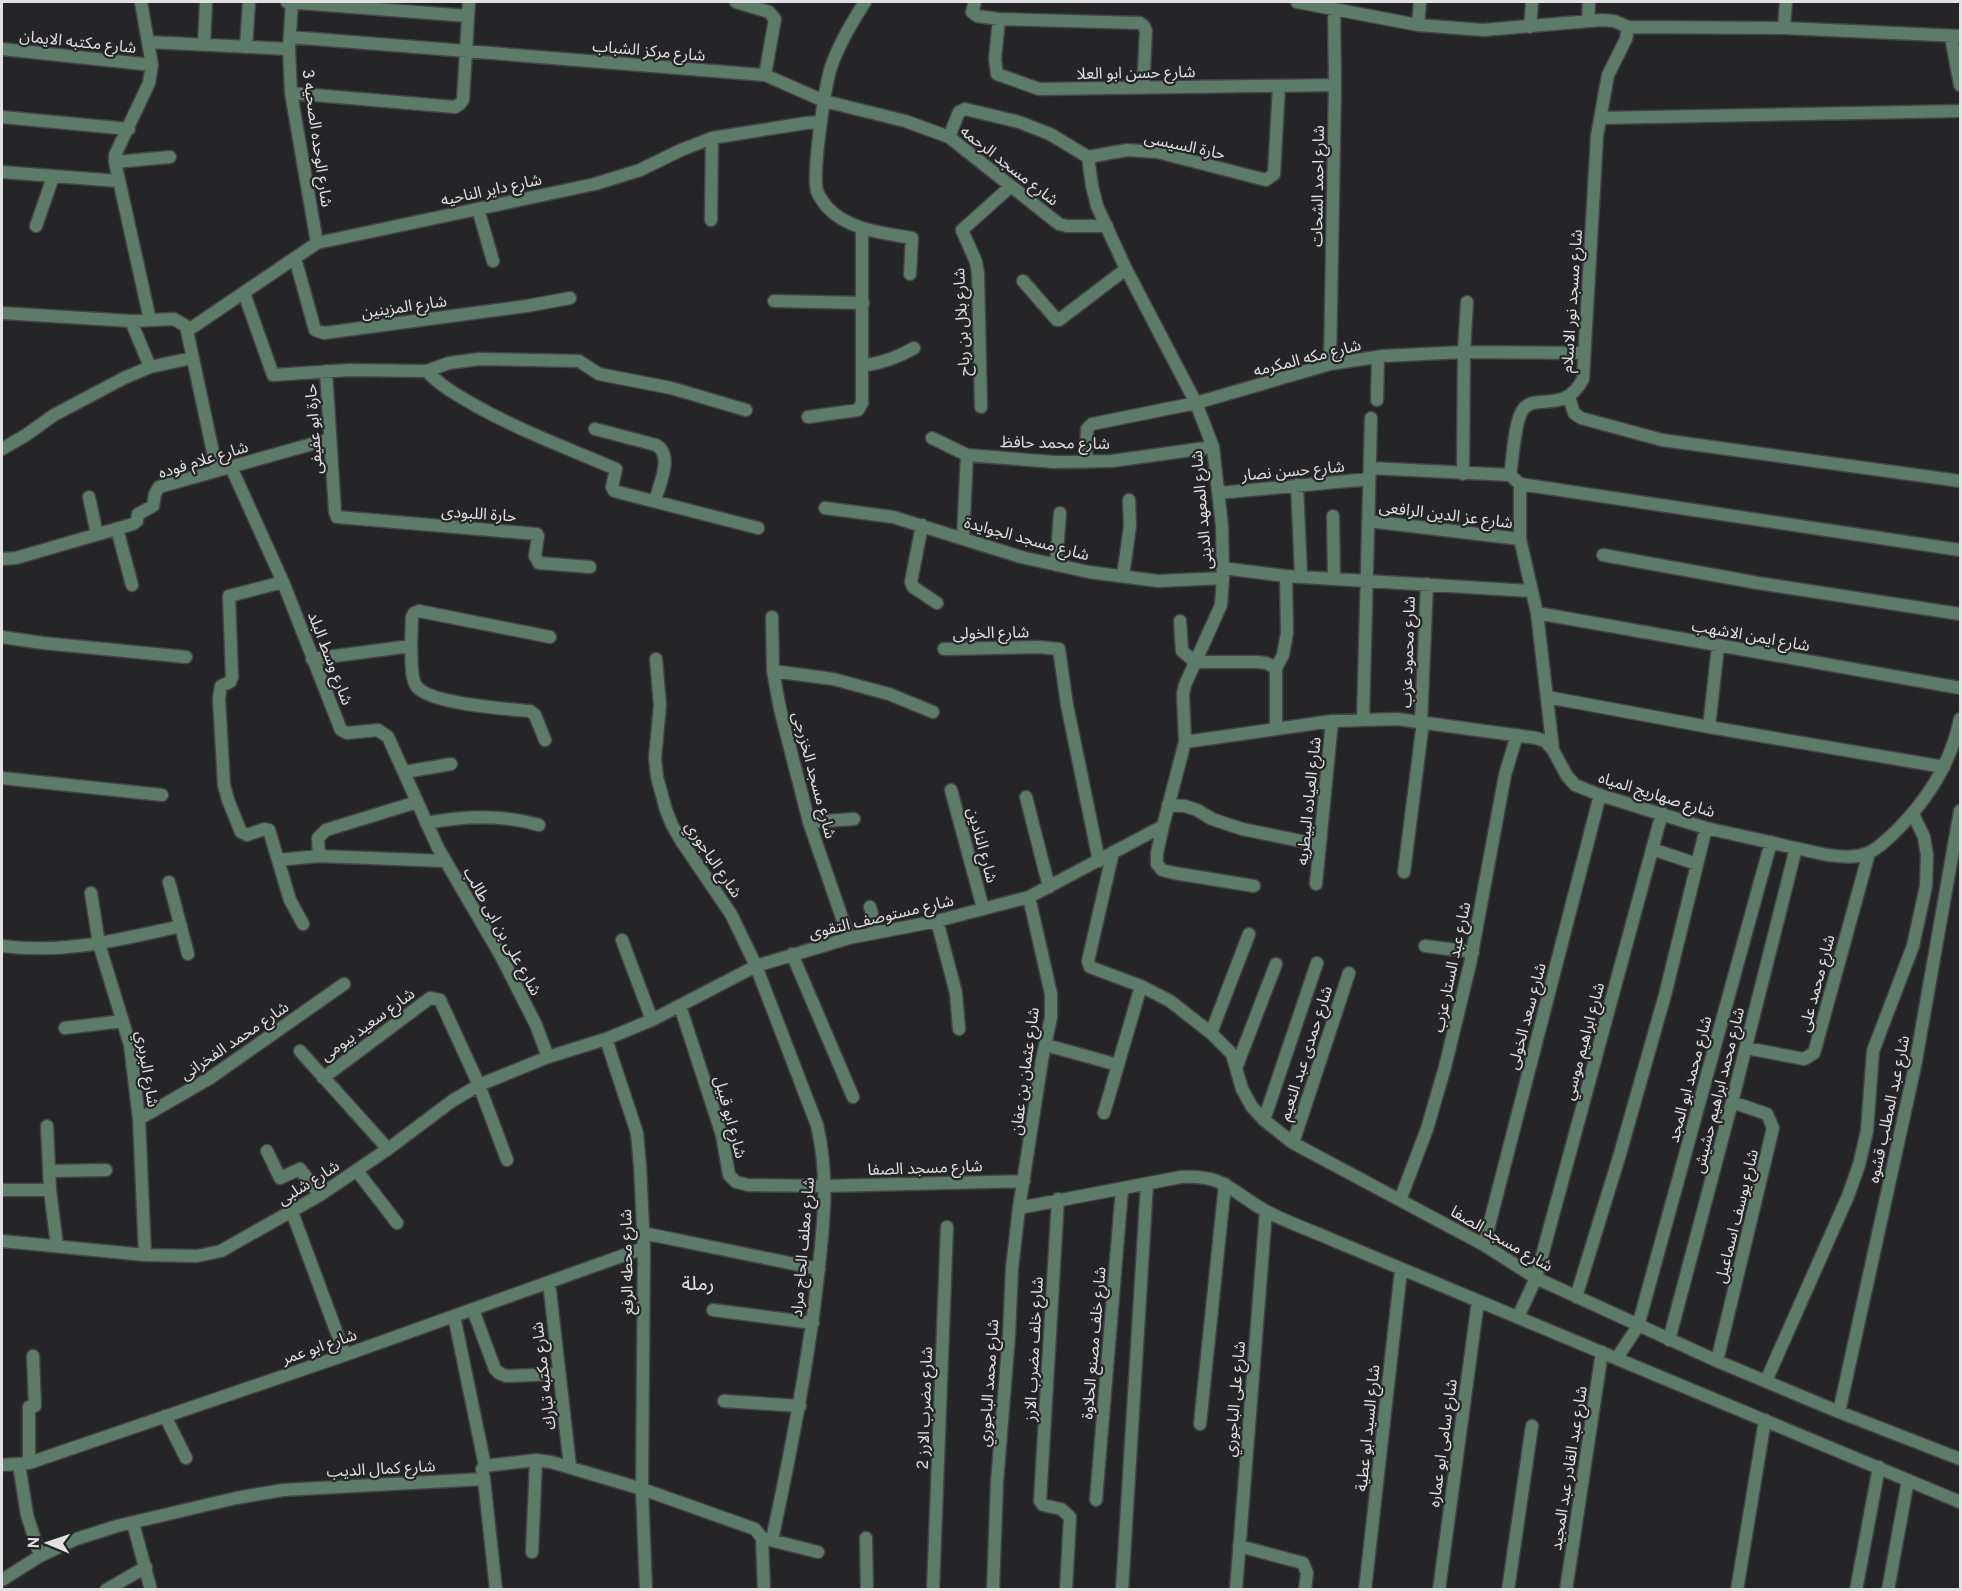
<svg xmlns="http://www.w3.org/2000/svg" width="1962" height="1591" viewBox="0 0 1962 1591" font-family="Overpass,'Noto Sans Arabic',sans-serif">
<rect width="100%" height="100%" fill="#252427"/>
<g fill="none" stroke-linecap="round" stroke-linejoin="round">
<g stroke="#434245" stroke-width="15">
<path id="street" d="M141,2L152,65L149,83L115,155V162L150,320
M287,2L468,16
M292,2L289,49L291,93L317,243
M736,2L769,12L775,19L765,75
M865,2C852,22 839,44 831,67C825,86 812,173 817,191C819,197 823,202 827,207C848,230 883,233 912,238L910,274
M975,2L972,12L977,16L999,19L1140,23L1144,26L1146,31L1143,88
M1297,2L1418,25L1483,30L1602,20L1614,21L1628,27L1784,28L1960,36
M999,19L995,59L997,74L1039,89L1335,85
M1588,21L1589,2
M1418,25L1420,2
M1530,27L1532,2
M1784,28L1786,2
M290,37L765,75L824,101L905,121L949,137L1059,224L1067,226H1107
M1951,37L1960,85
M148,42L289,49
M204,45L206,2
M246,47L249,2
M2,49L152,65
M291,93L455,107L460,104L463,100L469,2
M2,117L129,129
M1600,118L1960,111
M949,137L959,112L965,109L1019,122L1050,134L1088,157
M1088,157L1092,186L1097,206L1126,269L1196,403L1213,447L1222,526L1223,578L1221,605L1185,685L1183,694L1185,742L1163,826L1157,853V864L1162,870L1174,873L1254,886
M1088,157L1127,150L1157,152L1266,180L1274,174L1279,86
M115,162L170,157
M2,172L118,181
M478,209L493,261
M711,220L712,138
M36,226L53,177
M295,258L315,330L324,333L527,306L570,298
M1023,281L1057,320H1059L1126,269
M244,293L273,375L349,370L427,371L449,363L479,359L579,361L599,374L671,388L746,410
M774,301L863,303
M2,313L131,321L174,319L186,326L217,471
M131,321L150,367
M187,331L317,243L595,184L640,170L681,150L712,138L806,123L821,122
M1330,364L1335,85L1334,9
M862,366C882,363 897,358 914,348
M326,371L335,512L337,517L537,534L538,536L535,556L539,563L590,567
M427,371C440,386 459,396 476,406C521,431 569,449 616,469L612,487L614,491L758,528
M1569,397L1574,413L1581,418L1662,440L1960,481
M1377,400L1378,357
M981,407L978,274L976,262L962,230L1010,187
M808,417L858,410L862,403V230
M595,429L656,445C674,455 659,485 655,501
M932,438L967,455L1054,462L1112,461L1213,447
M2,449L26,435L54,415L124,378L150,367L192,358
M1086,462L1087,429L1092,424L1196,403L1330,364L1350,361L1383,356L1464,352L1584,353
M231,467L283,582L341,730L347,733L378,730L388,737L438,848L501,956L536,1025L548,1057
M1370,468L1510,475
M1463,474L1464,352L1467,302
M1520,484L1960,550
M1297,485L1301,575
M1219,493L1369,479
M89,497L97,534
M825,508L893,517L1021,557L1089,572L1158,581L1223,578
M1333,516L1334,578
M1368,521L1520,539
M922,525L911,582L913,587L937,603
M117,529L132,585
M963,538L967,455
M1603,555L1758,583L1960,614
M2,559L16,558L133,524L137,521L138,514L153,506L155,494L159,487L330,439
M1056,565L1060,513
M1222,568L1286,576L1531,591
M1123,576L1130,526L1129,500
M283,582L229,596L232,677L230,682L221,686L219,699L224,785L228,800L241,832L247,835L264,829L269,830L290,900L303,924
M1537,613L1960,688
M772,617L773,671L780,709L809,822L849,938
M1180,621L1182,651L1195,662H1257L1266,663L1276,668V728
M2,637L43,643L186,657
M411,646L412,617L414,613L419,611L550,637
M944,649L1039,647L1059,649L1067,705L1099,861
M312,659L411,646C412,657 410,679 417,687C432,704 506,709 530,711L535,715L545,740
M656,659L660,705L655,758L657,777L666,810L672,825L682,842L731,914L756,966L817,1125C830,1180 823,1229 817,1284C807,1370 790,1455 772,1540
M1276,668L1283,655L1287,633L1286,576
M773,671L833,679L889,694L933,712
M1547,697L1709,727L1718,646
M1363,720L1371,418
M1421,722L1427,584
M1709,727L1944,767
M1185,742L1332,721L1397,719L1536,738L1545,741L1553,750L1567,776L1575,785L1600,795L1706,828L1827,855C1840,856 1854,859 1868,853C1878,849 1885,841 1893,834C1926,802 1951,764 1960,719
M1553,750L1537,613L1520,539V484L1510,475C1513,458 1514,425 1522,411C1534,391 1564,416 1583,379L1597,136L1608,75L1626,39L1628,27
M405,772L451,764
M2,778L162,795
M951,790L983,908
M1026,797L1049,887
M1168,805L1185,806L1197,810L1212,819L1242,829L1320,845
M809,822L854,819
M426,823C464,816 501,814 539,825
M1652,849L1697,864
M1113,852L1088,961L1090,967L1141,986L1170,1001L1211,1033L1232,1054L1242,1089L1252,1107L1264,1120L1293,1143L1484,1245L1536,1278L1717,1361L1839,1412L1960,1459
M319,856L318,838L326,830L417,802
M278,860L319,856L445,861
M1404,872L1423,722
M169,882L188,954
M1316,884L1332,721
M91,893L99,944L130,1045L139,1119L145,1255
M870,907L877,932
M937,921L956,993L959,1029
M622,940L652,1020
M2,946C67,954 117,940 181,926
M1425,946L1473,952
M792,954L853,1097
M680,1006L722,1135L729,1175L736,1182L748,1185L826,1186L1024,1181
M65,1028L123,1021
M1211,1033L1249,934
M606,1039L637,1133L640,1166L644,1248L642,1489L646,1590
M1046,1045L1118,1065
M1746,1048L1804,1059L1814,1053L1869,853
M300,1051L388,1149
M1236,1068L1276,964
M323,1078L430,998L440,1000L479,1085L507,1160
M1104,1113L1141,986
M139,1119L210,1078L344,984
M1264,1120L1317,963
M47,1126L50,1190L57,1246
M1293,1143L1349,973
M267,1151L280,1178L300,1169L320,1195
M49,1171L106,1170
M357,1171L397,1223
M2,1190H50
M1058,1199L1040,1501L1043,1505L1061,1509L1070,1517L1066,1590
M1400,1200L1427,1129L1445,1067L1470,964L1505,775L1517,735
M1019,1208L1181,1177C1225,1174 1231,1192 1266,1211C1288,1223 1313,1231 1335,1241L1960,1502
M292,1212L345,1355
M643,1233L819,1269
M2,1241L145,1255L197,1256L221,1251L320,1195L388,1149L452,1101L479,1085L548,1057L606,1039L652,1020L756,966L849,938L937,921L1029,897L1163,826
M1484,1245L1600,795
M549,1282L570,1466
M1576,1297L1620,1154L1665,995L1706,828
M473,1310L495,1369L499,1373L506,1376L559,1374
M713,1310L813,1323
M454,1316L485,1466
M1518,1317L1536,1278L1662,813
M1669,1340L1732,1102L1796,848
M1617,1358L1638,1326L1771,842
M1717,1361L1773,1128L1767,1114L1732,1102
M1766,1381L1848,1196L1859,1165L1867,1131L1873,1051L1913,946L1926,886L1927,855L1924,837L1913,814
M724,1401L800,1406
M1839,1412L1915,1066L1960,811
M165,1416L186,1458
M1200,1424L1225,1184
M29,1463V1407L35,1406L33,1356
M19,1464L27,1515L40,1556
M2,1465L29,1463L345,1355L644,1248
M484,1479L496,1590
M1096,1500L1122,1189
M133,1523L151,1590
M866,1538L867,1590
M766,1539L818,1552
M1239,1546L1303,1563L1307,1573L1305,1590
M532,1552L536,1460
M2,1580L40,1556L76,1539L117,1526L236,1498L283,1490L484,1479L482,1469L485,1466L536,1460L551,1462L642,1489L755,1529L762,1538L764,1590
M106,1590L146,1567
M933,1590L947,1227
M993,1590L997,1482L1009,1335L1012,1268L1019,1208L1042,1060L1051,1017V994L1029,897
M1122,1590L1147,1184
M1236,1590L1266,1211
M1365,1590L1401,1270
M1439,1590L1478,1301
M1508,1590L1532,1426
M1566,1590L1602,1352
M1737,1590L1765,1420
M1856,1590L1879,1467
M1888,1590L1908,1480"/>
</g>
<use href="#street" stroke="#5c7b69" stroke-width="12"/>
</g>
<g text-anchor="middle" stroke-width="4.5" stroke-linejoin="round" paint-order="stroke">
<g font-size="16" fill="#e1e1e3" stroke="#252427">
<text transform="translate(78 41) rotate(6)" y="6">شارع مكتبه الايمان</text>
<text transform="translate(649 50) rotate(5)" y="6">شارع مركز الشباب</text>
<text transform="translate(1136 72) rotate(-1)" y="6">شارع حسن ابو العلا</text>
<text transform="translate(318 138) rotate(82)" y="6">شارع الوحده الصحيه 3</text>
<text transform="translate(1185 145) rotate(12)" y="6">حارة السيسى</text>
<text transform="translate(1010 165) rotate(38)" y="6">شارع مسجد الرحمه</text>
<text transform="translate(1317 186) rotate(-89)" y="6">شارع احمد الشحات</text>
<text transform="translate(491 189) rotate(-12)" y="6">شارع داير الناحيه</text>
<text transform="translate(1571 301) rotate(-86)" y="6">شارع مسجد نور الاسلام</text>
<text transform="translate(404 306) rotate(-8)" y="6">شارع المزينين</text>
<text transform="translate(961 322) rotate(-93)" y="6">شارع بلال بن رباح</text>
<text transform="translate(1307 357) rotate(-14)" y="6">شارع مكه المكرمه</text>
<text transform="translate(313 429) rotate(-94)" y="6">حارة ابو عفيفى</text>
<text transform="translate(1055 442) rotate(1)" y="6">شارع محمد حافظ</text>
<text transform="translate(203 459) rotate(-17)" y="6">شارع علام فوده</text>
<text transform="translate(1293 470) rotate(-5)" y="6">شارع حسن نصار</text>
<text transform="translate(1201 510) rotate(-95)" y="6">شارع المعهد الدينى</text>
<text transform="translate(479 513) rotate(4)" y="6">حارة اللبودى</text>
<text transform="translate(1446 514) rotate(7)" y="6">شارع عز الدين الرافعى</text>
<text transform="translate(1027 538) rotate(15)" y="6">شارع مسجد الجوايدة</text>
<text transform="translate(991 632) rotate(-1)" y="6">شارع الخولى</text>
<text transform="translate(1751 635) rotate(10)" y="6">شارع ايمن الاشهب</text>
<text transform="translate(1407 652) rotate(-88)" y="6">شارع محمود عزب</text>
<text transform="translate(331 658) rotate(69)" y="6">شارع وسط البلد</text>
<text transform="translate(815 775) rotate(75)" y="6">شارع مسجد الخزرجى</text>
<text transform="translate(1657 794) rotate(17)" y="6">شارع صهاريج المياه</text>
<text transform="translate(1308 801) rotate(-84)" y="6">شارع العياده البيطريه</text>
<text transform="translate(983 845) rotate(75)" y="6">شارع النادين</text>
<text transform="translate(714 859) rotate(56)" y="6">شارع الباجوري</text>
<text transform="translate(881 916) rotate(-13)" y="6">شارع مستوصف التقوى</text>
<text transform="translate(503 931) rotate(61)" y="6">شارع على بن ابى طالب</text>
<text transform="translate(1451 967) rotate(-78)" y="6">شارع عبد الستار عزب</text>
<text transform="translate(1816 983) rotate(-75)" y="6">شارع محمد على</text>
<text transform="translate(1526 1016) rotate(-75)" y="6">شارع سعد الخولى</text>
<text transform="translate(367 1024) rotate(-36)" y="6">شارع سعيد بيومى</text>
<text transform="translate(234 1040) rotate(-34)" y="6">شارع محمد الفخرانى</text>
<text transform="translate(1583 1041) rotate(-75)" y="6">شارع ابراهيم موسي</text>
<text transform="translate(1305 1053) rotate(-72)" y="6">شارع حمدى عبد النعيم</text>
<text transform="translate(148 1069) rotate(81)" y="6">شارع البربري</text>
<text transform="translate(1024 1071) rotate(-82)" y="6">شارع عثمان بن عفان</text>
<text transform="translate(1689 1079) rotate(-75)" y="6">شارع محمد ابو المجد</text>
<text transform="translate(1718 1090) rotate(-76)" y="6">شارع محمد ابراهيم حشيش</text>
<text transform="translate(1888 1109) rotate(-78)" y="6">شارع عبد المطلب قشوه</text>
<text transform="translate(731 1117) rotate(75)" y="6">شارع ابو قبيل</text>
<text transform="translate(925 1167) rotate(-2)" y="6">شارع مسجد الصفا</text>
<text transform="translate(308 1182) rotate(-32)" y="6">شارع شلبى</text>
<text transform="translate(1736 1216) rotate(-76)" y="6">شارع يوسف اسماعيل</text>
<text transform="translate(1502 1238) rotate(30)" y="6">شارع مسجد الصفا</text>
<text transform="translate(802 1247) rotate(-85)" y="6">شارع معلف الحاج مراد</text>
<text transform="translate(626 1262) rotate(-91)" y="6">شارع محطه الرفع</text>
<text transform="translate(1093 1343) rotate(-85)" y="6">شارع خلف مصنع الحلاوة</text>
<text transform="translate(319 1346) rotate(-19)" y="6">شارع ابو عمر</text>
<text transform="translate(1033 1349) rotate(-87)" y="6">شارع خلف مضرب الارز</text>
<text transform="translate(543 1376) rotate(-97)" y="6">شارع مكتبه تبارك</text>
<text transform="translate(988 1383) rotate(-86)" y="6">شارع محمد الباجوري</text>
<text transform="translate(1234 1399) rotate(-85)" y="6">شارع على الباجوري</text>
<text transform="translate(924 1408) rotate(-88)" y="6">شارع مضرب الارز 2</text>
<text transform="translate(1367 1428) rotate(-84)" y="6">شارع السيد ابو عطية</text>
<text transform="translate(1442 1443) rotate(-82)" y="6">شارع سامى ابو عماره</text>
<text transform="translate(381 1468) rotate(-3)" y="6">شارع كمال الديب</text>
<text transform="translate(1568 1468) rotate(-81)" y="6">شارع عبد القادر عبد المجيد</text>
</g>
<g font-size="20" fill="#e1e1e3" stroke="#252427">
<text x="698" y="1290">رملة</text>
</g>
</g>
<rect width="1962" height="1591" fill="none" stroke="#e1e1e3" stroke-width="6"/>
<g transform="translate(48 1543) rotate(272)" stroke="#252427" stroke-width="4.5" paint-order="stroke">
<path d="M0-4.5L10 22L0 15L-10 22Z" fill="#e1e1e3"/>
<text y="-9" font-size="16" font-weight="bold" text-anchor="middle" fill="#e1e1e3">N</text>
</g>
</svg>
